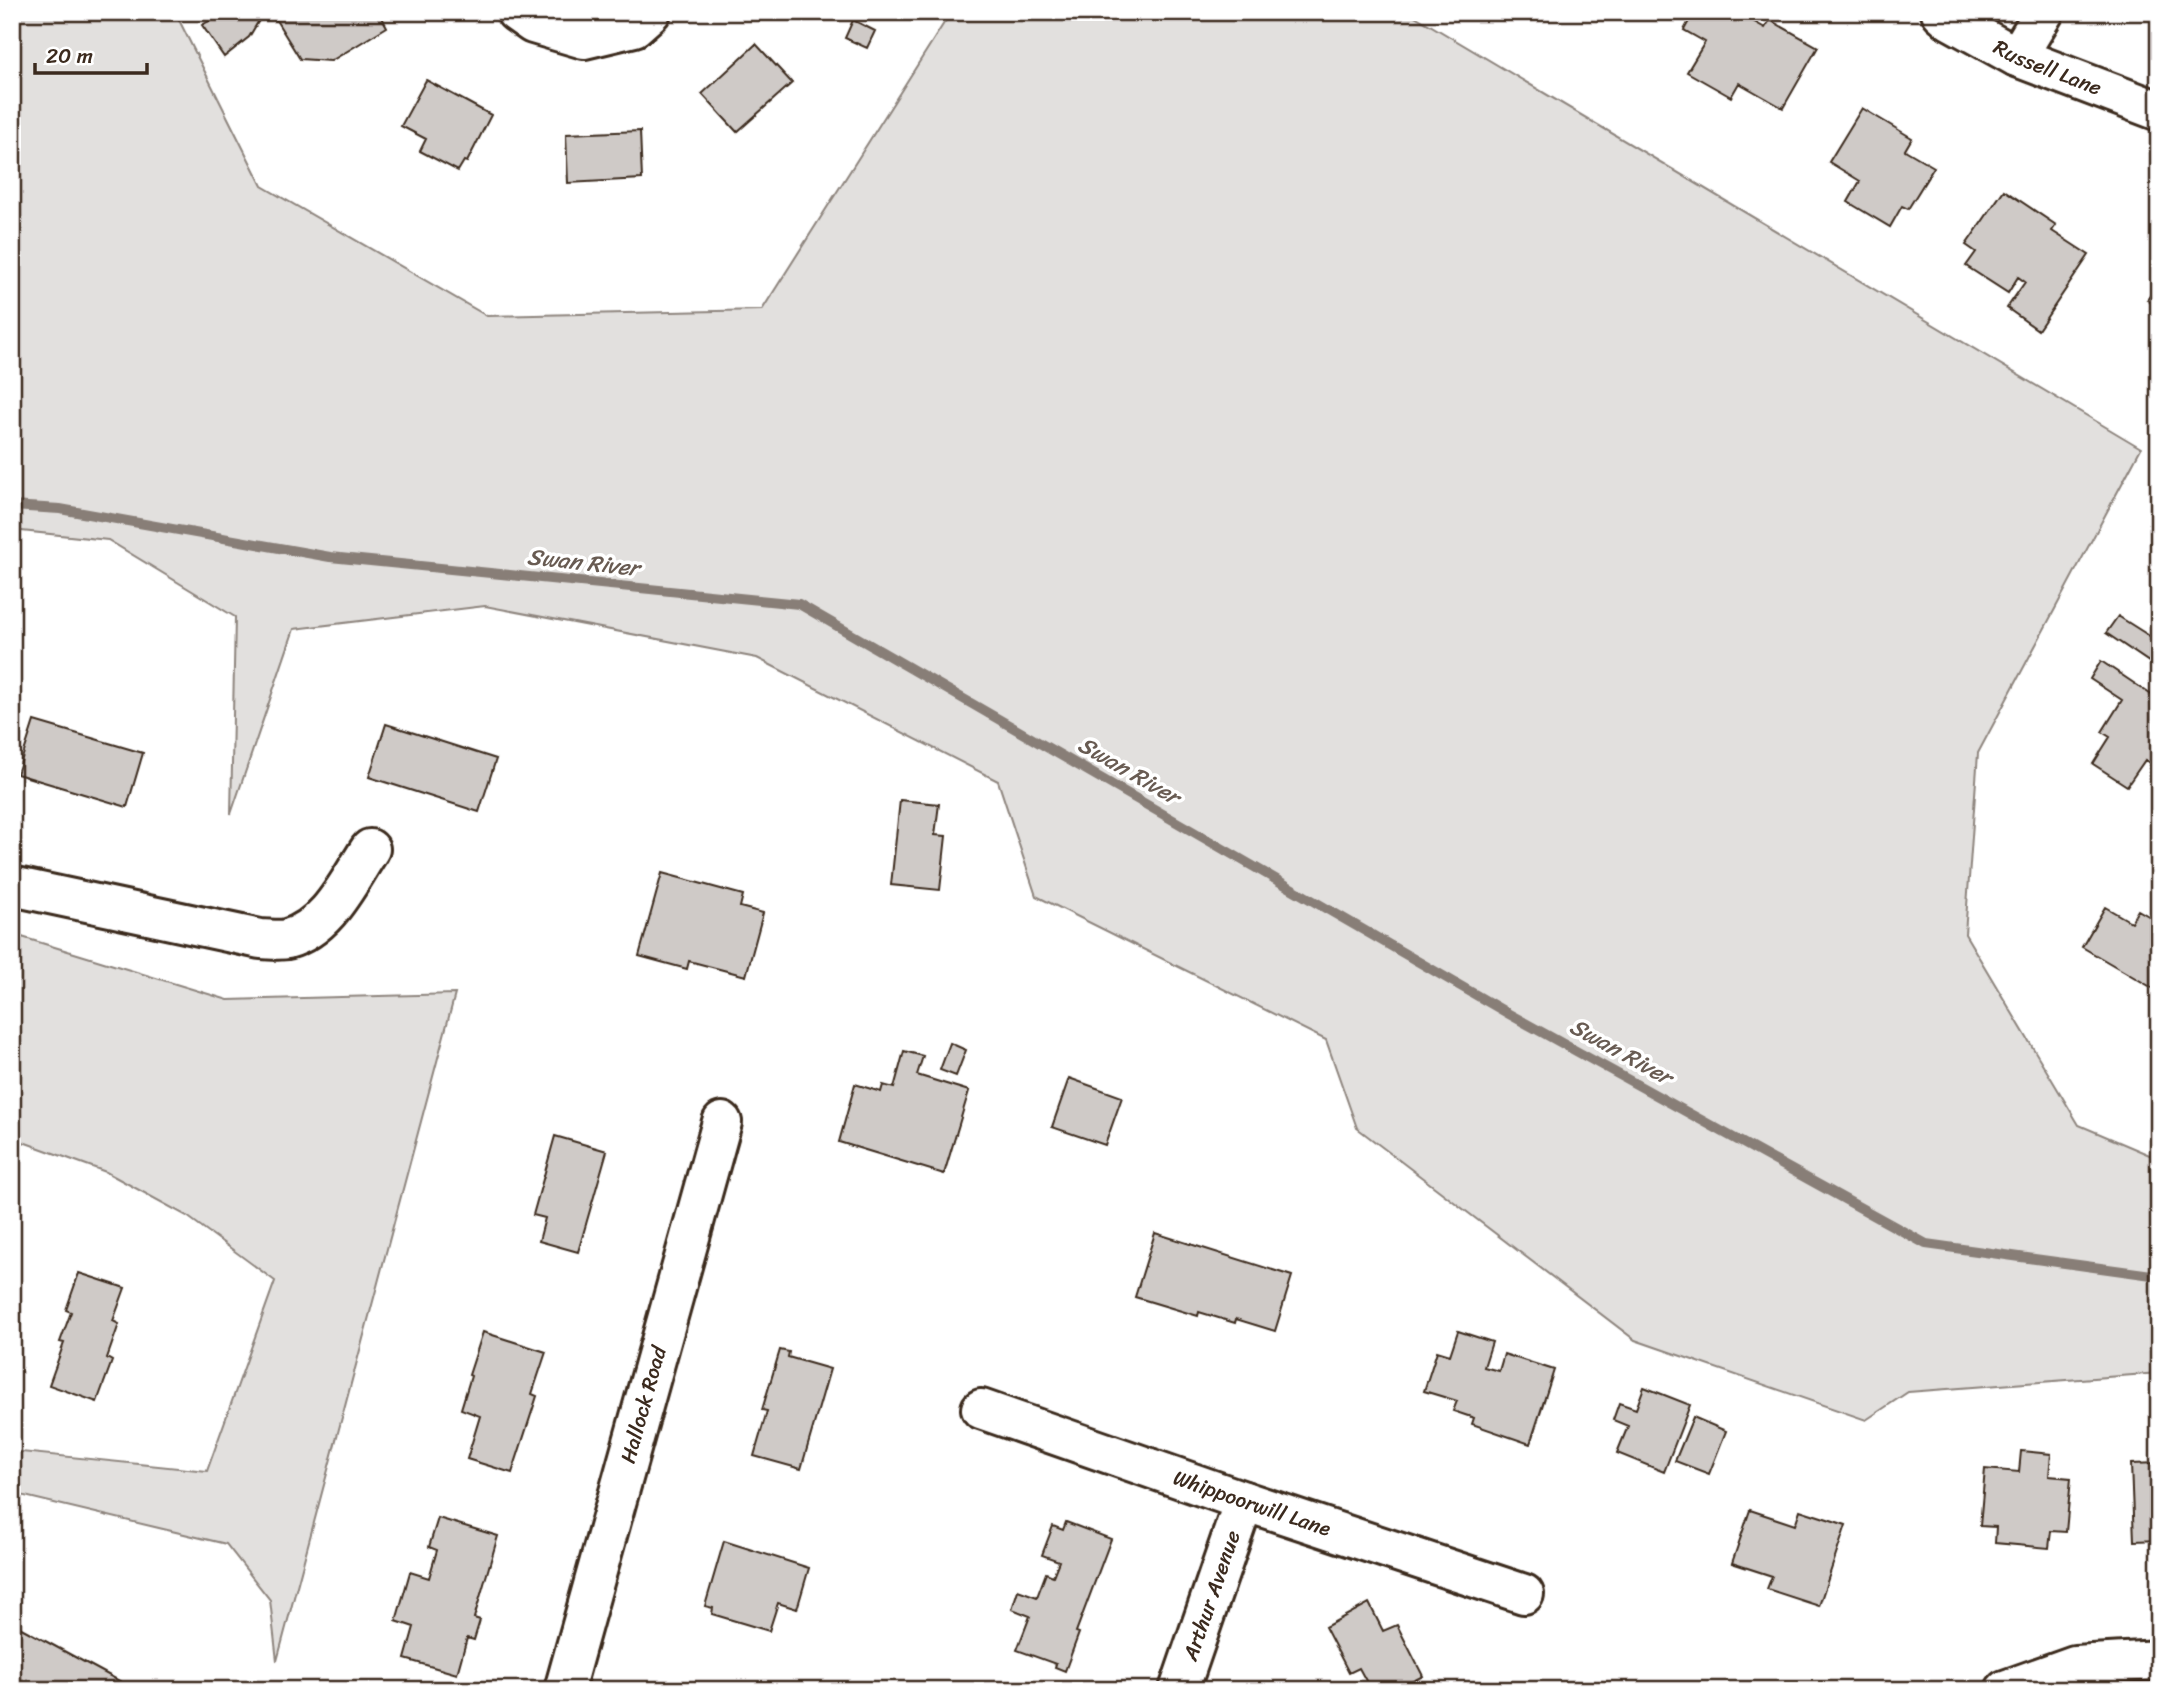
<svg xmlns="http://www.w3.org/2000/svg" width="2171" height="1702" viewBox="0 0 2171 1702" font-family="Sriracha,sans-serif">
<rect width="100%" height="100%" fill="#fff"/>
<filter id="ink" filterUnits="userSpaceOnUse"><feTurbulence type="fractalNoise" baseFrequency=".0143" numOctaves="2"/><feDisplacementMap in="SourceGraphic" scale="14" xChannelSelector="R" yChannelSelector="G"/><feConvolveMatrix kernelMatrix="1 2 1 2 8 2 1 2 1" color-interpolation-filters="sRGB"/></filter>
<g filter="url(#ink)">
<path fill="#e2e0de" stroke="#8e857e" stroke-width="2" d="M12,12H175L262,186L487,316L762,310L951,12H1408L2141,448L1978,753L1965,934L2079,1125L2159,1159V1373L1908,1392L1866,1420L1635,1340L1357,1128L1326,1040L1036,896L998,781L757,658L485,606L294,629L231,814L235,617L108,540L12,530Z
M12,934L228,1000L455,994L277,1661L270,1600L226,1544L12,1493V1451L207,1471L275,1281L187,1216L106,1172L12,1138Z"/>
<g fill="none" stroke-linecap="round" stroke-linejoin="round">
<path stroke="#887e77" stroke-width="10" d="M12,506L60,509L330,557L799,604L1509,1014L1926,1244L2159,1276"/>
</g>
<path fill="#cfcac7" stroke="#3b2a1e" stroke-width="2" d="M225,12H264L249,37L224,57L202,25Z
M271,12H379L387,27L331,61L300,59Z
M1694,12H1746L1744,16L1765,28L1770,20L1818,47L1783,108L1739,83L1731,97L1687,72L1705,42L1684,30Z
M853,20L875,31L867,48L845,38Z
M756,44L792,83L737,132L702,94Z
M426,80L491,115L467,162L464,161L458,171L420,151L426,139L401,126Z
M1862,108L1912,138L1905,150L1934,167L1908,209L1902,206L1890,227L1848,202L1860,181L1829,162Z
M640,131L642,179L568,183L566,134Z
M2004,190L2056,225L2052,231L2089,255L2038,330L2007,308L2025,282L2018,277L2008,293L1966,266L1976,252L1966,245Z
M2159,283V308L2147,300Z
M2118,616L2159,642V647L2149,662L2106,633Z
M2101,661L2159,700V753L2151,764L2145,760L2127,786L2093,764L2110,737L2102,732L2122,700L2090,679Z
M34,721L143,753L127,807L17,774Z
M386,724L496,759L479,812L369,777Z
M900,800L939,804L935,835L946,836L940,890L891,885Z
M662,873L743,895L740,907L763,913L746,976L689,961L687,969L639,956Z
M2105,907L2131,922L2138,910L2159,922V986L2156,990L2082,947Z
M950,1043L966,1050L956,1076L940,1070Z
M904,1051L923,1056L917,1075L969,1091L944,1174L839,1142L855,1084L881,1092L883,1085L894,1088Z
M1069,1078L1122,1097L1105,1145L1052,1127Z
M555,1136L607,1151L578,1252L539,1241L545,1218L533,1215Z
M1155,1233L1292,1276L1275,1331L1236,1319L1235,1323L1199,1312L1198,1316L1135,1297Z
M79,1273L125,1288L113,1321L119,1324L107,1358L112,1361L97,1402L49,1385L64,1343L60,1342L71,1312L66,1310Z
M1458,1331L1492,1342L1484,1367L1499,1371L1504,1354L1554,1370L1530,1444L1472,1424L1474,1418L1453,1411L1457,1401L1424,1391L1437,1351L1450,1355Z
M483,1332L546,1352L532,1394L537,1396L512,1473L467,1459L480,1416L461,1409L471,1376L469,1375Z
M780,1350L789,1352L788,1357L830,1369L801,1469L754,1456L767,1411L762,1410Z
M1644,1387L1690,1405L1664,1472L1617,1453L1628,1426L1613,1420L1619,1403L1636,1409Z
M1693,1417L1726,1431L1709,1474L1675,1461Z
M2021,1451L2051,1454L2049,1476L2071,1478L2066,1532L2051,1531L2049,1548L1995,1543L1996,1527L1980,1526L1985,1469L2019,1472Z
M2159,1463V1540L2134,1541L2131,1464Z
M1750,1510L1795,1525L1800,1510L1846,1525L1819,1606L1767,1589L1772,1576L1732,1563Z
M438,1518L498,1536L474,1618L480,1620L474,1640L467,1638L457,1674L405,1659L414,1627L396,1621L410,1572L429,1578L437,1550L429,1547Z
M1066,1522L1111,1539L1076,1632L1079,1633L1065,1671L1055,1667L1056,1664L1017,1650L1030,1616L1012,1609L1018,1590L1037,1597L1046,1573L1053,1576L1059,1561L1042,1555L1053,1526L1063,1530Z
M724,1541L809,1568L797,1609L778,1603L769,1631L712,1614L713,1608L705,1606Z
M1369,1603L1383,1631L1397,1625L1423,1676L1396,1690H1371L1359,1668L1349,1673L1325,1627Z
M12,1623L136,1690H12Z"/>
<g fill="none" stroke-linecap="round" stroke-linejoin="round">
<g stroke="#3b2a1e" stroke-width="44">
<g id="minor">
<path d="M516,12L533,24L584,39L634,27L651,12"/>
<path id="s1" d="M1941,12L1950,20L2017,57L2159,111"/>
<path d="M2017,57L2044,12"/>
<path d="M12,886L260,939C269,939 279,941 287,939C329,927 348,882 370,849"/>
<path id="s2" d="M981,1409L1244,1501L1524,1594"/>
<path id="s3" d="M564,1690L722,1122"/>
<path id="s4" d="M1179,1690L1244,1501"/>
<path d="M2005,1690L2075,1665L2159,1660"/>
</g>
</g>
<use href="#minor" stroke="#fff" stroke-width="38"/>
</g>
</g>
<g text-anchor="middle" stroke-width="7" stroke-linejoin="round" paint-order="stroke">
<g font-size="21" fill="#3b2a1e" stroke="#fff">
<text dy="7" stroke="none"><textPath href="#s1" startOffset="121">Russell Lane</textPath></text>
<text dy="7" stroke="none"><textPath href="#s3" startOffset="296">Hallock Road</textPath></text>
<text dy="7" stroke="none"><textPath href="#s2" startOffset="287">Whippoorwill Lane</textPath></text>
<text dy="7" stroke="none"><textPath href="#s4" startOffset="100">Arthur Avenue</textPath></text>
</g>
<g font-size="23" font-style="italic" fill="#685b52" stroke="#fff">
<text transform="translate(583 562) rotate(6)" y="8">Swan River</text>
<text transform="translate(1129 770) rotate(30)" y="8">Swan River</text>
<text transform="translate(1621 1051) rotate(29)" y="8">Swan River</text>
</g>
</g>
<rect width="2171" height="1702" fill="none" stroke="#fff" stroke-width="42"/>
<rect x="21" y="21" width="2129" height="1660" fill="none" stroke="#3b2a1e" stroke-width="2.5" filter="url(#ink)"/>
<path d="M35 63v10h112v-10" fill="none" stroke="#3b2a1e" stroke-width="3.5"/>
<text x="46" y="63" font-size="21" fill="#3b2a1e" stroke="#ffffff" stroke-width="5" paint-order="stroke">20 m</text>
</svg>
